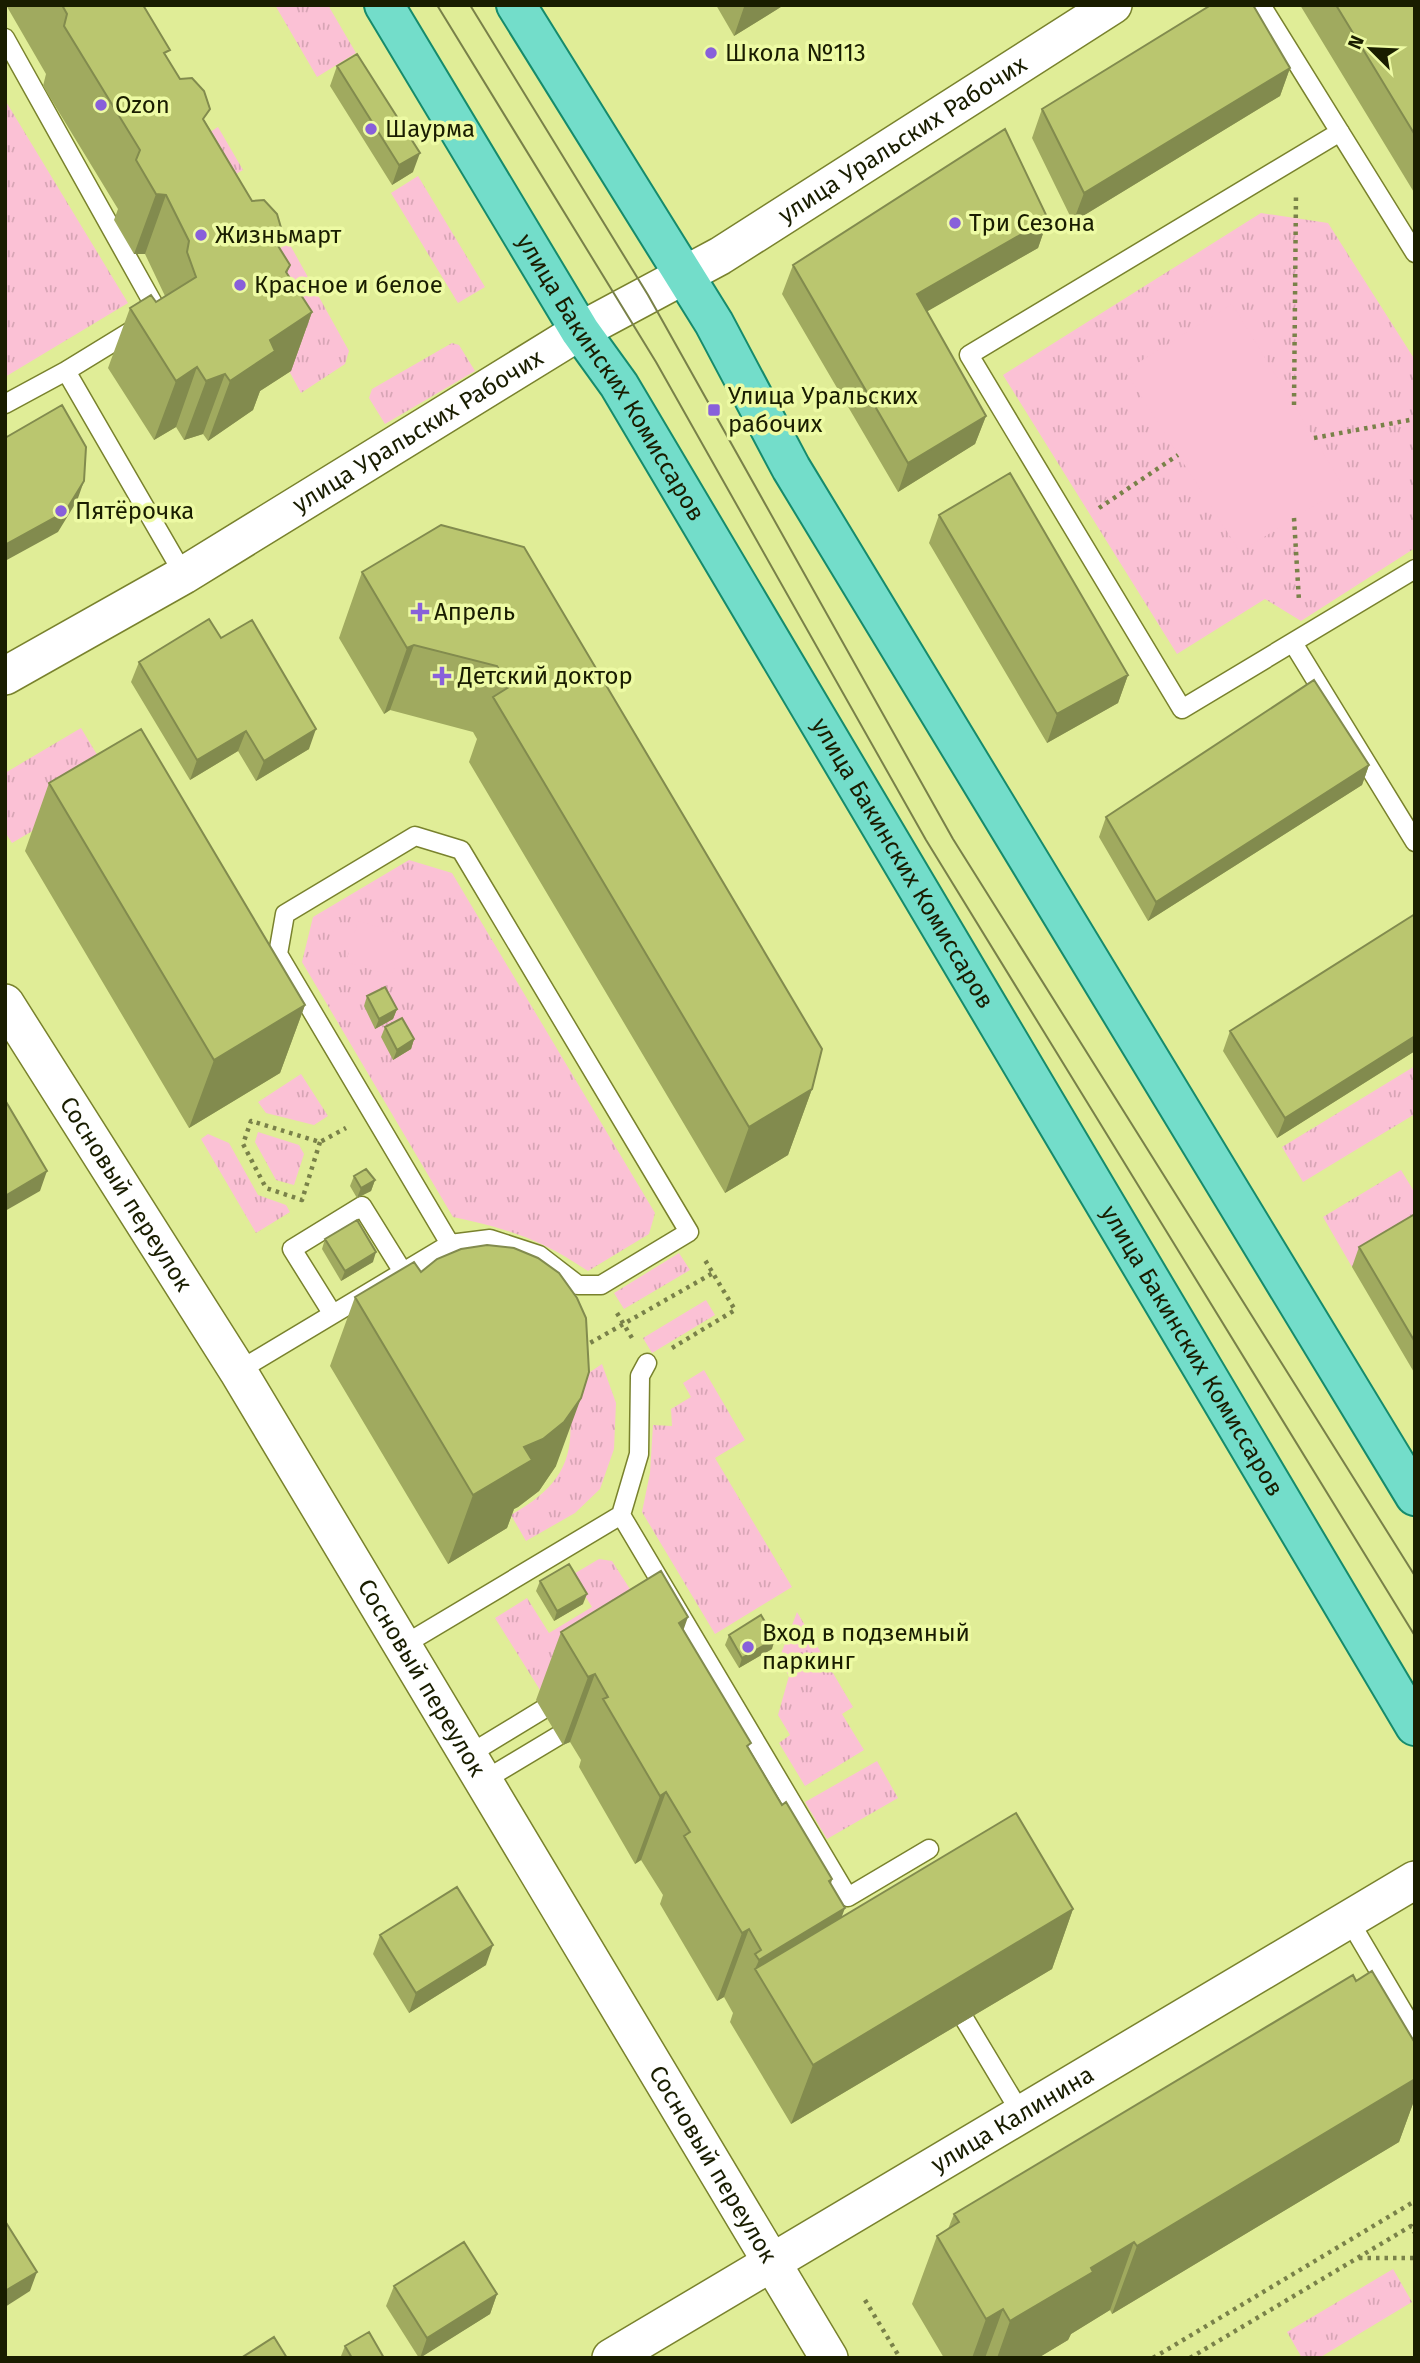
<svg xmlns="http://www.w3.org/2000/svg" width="1420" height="2363" viewBox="0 0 1420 2363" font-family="'Fira Sans',sans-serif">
<defs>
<pattern id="grass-tufts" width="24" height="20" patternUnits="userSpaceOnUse" patternTransform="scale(1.75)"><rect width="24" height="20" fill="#fbc1d5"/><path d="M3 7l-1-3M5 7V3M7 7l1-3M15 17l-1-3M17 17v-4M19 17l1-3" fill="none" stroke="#d7a5b5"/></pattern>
</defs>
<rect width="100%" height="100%" fill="#e0ed97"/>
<path fill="url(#grass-tufts)" d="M275,5H328L356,53L317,77Z
M5,100L128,303L5,377Z
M218,127L243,170L221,183L196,141Z
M418,176L485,287L458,303L391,193Z
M1261,213L1328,223L1415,360V548L1301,621L1265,599L1177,654L1003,375Z
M289,243L349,351L345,364L301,393L267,330L250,265Z
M452,343L459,345L475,371L385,424L369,398L372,389Z
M81,728L114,783L12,843L5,832V773Z
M409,860L452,873L655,1213L649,1234L588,1271C540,1239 509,1229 453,1217L302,962L313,917Z
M1415,1066V1114L1303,1182L1282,1147Z
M301,1074L328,1116L314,1125L266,1113L258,1102Z
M258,1132L299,1145L304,1154L294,1185L276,1180L255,1142Z
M208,1134L229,1143L258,1195L286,1205L290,1212L256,1233L201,1139Z
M1401,1170L1415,1193V1229L1352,1267L1323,1217Z
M679,1253L690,1270L624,1309L614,1293Z
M706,1300L715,1315L652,1353L643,1338Z
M602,1364L616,1403L614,1449L600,1489L575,1513L526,1541L511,1515C568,1483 578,1452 566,1388Z
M704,1370L745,1440L715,1458L792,1587L715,1634L642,1512L650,1473L653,1425L672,1426L671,1409L691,1397L683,1383Z
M599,1559L612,1561L651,1622L540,1690L495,1618L527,1598L549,1633L592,1607L572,1575Z
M797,1612L853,1707L842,1714L864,1750L805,1786L779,1743L790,1735L778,1715L789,1676L779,1659Z
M877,1761L898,1798L827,1839L805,1802Z
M1393,2269L1412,2302L1319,2358H1302L1287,2332Z"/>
<path fill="#fbc1d5" d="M1232,304L1344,487L1240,552L1125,371Z
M358,921L403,934L392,976L346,962Z"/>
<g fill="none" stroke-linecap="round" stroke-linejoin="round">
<g stroke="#79822d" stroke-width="21">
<path id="lane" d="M1261,5L1415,253
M5,38L159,314L66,371
M1340,132L969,355L1182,709L1415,569
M5,404L66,371L184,575
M1293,643L1415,842
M332,1313L292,1249L362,1206L403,1272
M238,1371L450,1244L490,1239L539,1255L578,1285H601L689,1232L461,850L415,836L285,914L278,954L450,1244
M621,1515L848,1897L929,1849
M402,1646L621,1515L639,1454L640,1376L647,1363
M468,1755L542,1710
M483,1781L558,1736
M1349,1920L1415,2032
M965,2020L1022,2115"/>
</g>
<g stroke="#79822d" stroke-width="40">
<g id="street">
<path id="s1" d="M5,676L184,575L580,331L720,256L1113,5"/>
<path id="s2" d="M5,1003L238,1371L829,2358"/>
<path id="s3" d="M611,2358L1415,1880"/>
</g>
</g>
<g stroke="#168b6c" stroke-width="42">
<g id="primary">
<path id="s4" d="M384,5L580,331L619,385L1415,1726"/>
<path d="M516,5L714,323L791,468L1415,1496"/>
</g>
</g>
<path stroke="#798149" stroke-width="4.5" stroke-dasharray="3.5 5" stroke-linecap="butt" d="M1294,405L1296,194
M1314,438L1415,419
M1099,508L1178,455
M1294,518L1299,601
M320,1142L302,1200L266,1188L243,1144L251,1121L320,1142L346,1128
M617,1313L632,1338
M583,1347L713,1273
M672,1348L735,1310L705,1260
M1359,2258H1415
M865,2300L900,2358
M1153,2358L1415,2201
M1190,2358L1411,2226L1415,2233"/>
<use href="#lane" stroke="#fff" stroke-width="18"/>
<use href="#street" stroke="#fff" stroke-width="37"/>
<use href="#primary" stroke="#73ddca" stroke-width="38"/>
<path stroke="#798149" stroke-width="2" d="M437,5L656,362L926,840L1415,1636
M470,5L648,295L953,839L1415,1576"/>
</g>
<path fill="#a0aa5f" d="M6,5H143L167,57L290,265L287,273L312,312L291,371L260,391L253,410L208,441L203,434L184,440L176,427L154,440L108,368L130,308L156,302L165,296L145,254H134L114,220L118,209L43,86L46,74Z
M716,5H784L734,36Z
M1300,5H1415V194Z
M337,66L413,172L392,185L330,86Z
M1290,68L1280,96L1073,222L1032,138L1042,109Z
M1048,219L1038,248L927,311L986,416L975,444L898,492L782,294L793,265Z
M939,515L1128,675L1118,703L1047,743L929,543Z
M441,525L812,1089L788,1155L725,1193L469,762L477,739L473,732L390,710L384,714L339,638L362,572Z
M221,638L309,749L256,781L238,751L190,780L131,682L139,662Z
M1369,765L1362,785L1148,921L1099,837L1106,817Z
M49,783L305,1005L280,1073L189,1128L25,851Z
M1415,914V1051L1277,1138L1223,1051L1230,1031Z
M367,996L397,1009L393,1019L375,1029L364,1006Z
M385,1027L414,1039L411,1049L393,1060L381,1037Z
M354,1176L375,1180L371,1191L357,1198L350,1186Z
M1415,1214V1374L1352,1267L1359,1247Z
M325,1239L373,1262L341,1281L322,1249Z
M355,1297L556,1466L539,1491L518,1507L514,1509L507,1528L448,1564L330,1366Z
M540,1581L583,1604L554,1621L536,1591Z
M684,1630L749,1750L782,1805L832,1879L831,1884L842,1917L1073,1909L1052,1969L791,2124L730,2022L733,2013L724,1997L717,2001L660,1904L663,1895L641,1860L635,1864L579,1767L581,1760L570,1742L563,1745L536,1700L561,1632Z
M729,1635L772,1649L739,1668L725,1645Z
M380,1935L486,1965L409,2013L373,1954Z
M1356,1981L1415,2043V2098L1399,2142L1112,2314L1110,2310L1071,2334L1068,2340L1038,2358H944L912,2304L937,2236L948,2229L954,2214Z
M394,2286L497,2294L490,2314L419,2358L386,2306Z
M345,2346L384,2358H342L341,2356Z"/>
<path fill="#828b4e" d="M747,5H784L734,36L744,7Z
M1290,68L1280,96L1073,222L1084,193Z
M420,153L413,172L392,185L399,165Z
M156,194L166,195L145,254H134Z
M1048,219L1038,248L907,323L917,294Z
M312,312L291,371L260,391L253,410L208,441L230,381L270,340Z
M197,367L176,427L154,440L176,381Z
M225,374L203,434L184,440L206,381Z
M986,416L975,444L898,492L908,463Z
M84,481L77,501L58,532L5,561V545Z
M414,645L390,710L384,714L407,648Z
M1128,675L1118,703L1047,743L1057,714Z
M316,729L309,749L256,781L264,761Z
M246,731L238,751L190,780L197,760Z
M1369,765L1362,785L1148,921L1156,902Z
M305,1005L280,1073L189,1128L214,1060Z
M397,1009L393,1019L375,1029L379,1019Z
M1415,1036V1051L1277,1138L1285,1118Z
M414,1039L411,1049L393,1060L397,1050Z
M812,1089L788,1155L725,1193L749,1127Z
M47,1171L40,1191L5,1211V1196Z
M375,1180L371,1191L357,1198L361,1188Z
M376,1252L373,1262L341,1281L345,1271Z
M581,1398L556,1466L539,1491L518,1507L514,1509L507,1528L448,1564L473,1495L524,1447Z
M587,1594L583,1604L554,1621L557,1611Z
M688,1617L664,1685L679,1623Z
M775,1639L772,1649L739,1668L742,1658Z
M595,1674L570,1742L563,1745L588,1677Z
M666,1792L641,1860L635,1864L660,1796Z
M832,1879L815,1926L845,1908L820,1976L755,1969L759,1960L829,1881Z
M1073,1909L1052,1969L791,2124L813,2065Z
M749,1929L724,1997L717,2001L742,1933Z
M493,1945L486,1965L409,2013L416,1993Z
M1415,2063V2098L1399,2142L1112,2314L1137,2246Z
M1134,2242L1110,2310L1071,2334L1068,2340L1038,2358H997L1010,2321L1091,2268Z
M37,2272L30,2291L5,2307V2291Z
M497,2294L490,2314L420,2358L427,2338Z
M1003,2309L985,2358H972L986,2319Z"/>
<path fill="#bac66f" stroke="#828b4e" stroke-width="2" d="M62,5H143L170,50L164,53L180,79L192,78L204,91L210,109L203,119L252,201L264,200L277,214L282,231L275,241L290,265L286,272L312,312L270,340L275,351L230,381L225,374L206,381L197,367L176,381L130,308L151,295L156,302L196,277L187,252L189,241L166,195L156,194L136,160L140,150L64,26L67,14Z
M1211,5H1253L1290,68L1084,193L1042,109Z
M1336,5H1415V135Z
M357,54L420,153L399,165L337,66Z
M1005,129L1048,219L917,294L986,416L908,463L793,265Z
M62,405L86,447L84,481L65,512L5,545V438Z
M1010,473L1128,675L1057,714L939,515Z
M441,525L524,547L822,1049L812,1089L749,1127L493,697L509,687L497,666L414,645L407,648L362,572Z
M209,619L221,638L252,620L316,729L264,761L246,731L197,760L139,662Z
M1314,680L1369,765L1156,902L1106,817Z
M141,729L305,1005L214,1060L49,783Z
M1415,914V1036L1285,1118L1230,1031Z
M385,987L397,1009L379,1019L367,996Z
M402,1018L414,1039L397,1050L385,1027Z
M5,1100L47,1171L5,1196Z
M366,1169L375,1180L361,1188L354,1176Z
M1415,1214V1342L1359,1247Z
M357,1220L376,1252L345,1271L325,1239Z
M487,1245L514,1248L538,1258L559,1273L577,1298L586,1318L589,1372L581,1398L564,1422L543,1439L524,1447L532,1460L473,1495L355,1297L414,1262L421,1272L437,1259L461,1249Z
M569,1564L587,1594L557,1611L540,1581Z
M661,1571L688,1617L679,1623L751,1743L747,1746L782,1805L786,1802L832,1879L829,1881L845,1908L759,1960L755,1954L761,1950L749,1929L742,1933L684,1836L690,1832L666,1792L660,1796L603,1699L608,1697L595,1674L588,1677L561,1632Z
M761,1615L775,1639L742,1658L729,1635Z
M1016,1813L1073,1909L813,2065L755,1969Z
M457,1887L493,1945L416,1993L380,1935Z
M1372,1971L1415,2043V2079L1137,2246L1134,2242L1091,2268L1093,2272L1010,2321L1003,2309L986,2319L937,2236L959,2222L954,2214L1353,1975L1356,1981Z
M5,2221L37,2272L5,2291Z
M464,2242L497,2294L427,2338L394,2286Z
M369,2332L384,2358H352L345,2346Z
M274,2337L287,2358H241Z"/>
<g fill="#8860da" stroke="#edfaa4" stroke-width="2.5">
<circle cx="711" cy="53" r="7"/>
<circle cx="101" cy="105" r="7"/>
<circle cx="371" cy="129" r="7"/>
<circle cx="955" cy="223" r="7"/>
<circle cx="201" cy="235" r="7"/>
<circle cx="240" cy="285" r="7"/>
<rect x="707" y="403" width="14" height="14" rx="3.5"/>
<circle cx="61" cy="511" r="7"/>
<path d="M416.5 601.5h7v7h7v7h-7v7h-7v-7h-7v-7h7z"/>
<path d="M438.5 665.5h7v7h7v7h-7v7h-7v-7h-7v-7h7z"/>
<circle cx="748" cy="1647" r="7"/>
</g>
<g text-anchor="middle" stroke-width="7" stroke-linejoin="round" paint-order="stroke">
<g font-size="24" fill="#191d00" stroke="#edfaa4" text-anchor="start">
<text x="725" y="61">Школа №113</text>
<text x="115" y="113">Ozon</text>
<text x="385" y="137">Шаурма</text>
<text x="969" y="231">Три Сезона</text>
<text x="215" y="243">Жизньмарт</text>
<text x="254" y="293">Красное и белое</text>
<text x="728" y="404">Улица Уральских<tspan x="728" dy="28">рабочих</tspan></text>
<text x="75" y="519">Пятёрочка</text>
<text x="434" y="620">Апрель</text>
<text x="458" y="684">Детский доктор</text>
<text x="762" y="1641">Вход в подземный<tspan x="762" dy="28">паркинг</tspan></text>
</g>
<g font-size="24" fill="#191d00" stroke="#edfaa4">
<text dy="8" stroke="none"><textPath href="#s1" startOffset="1046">улица Уральских Рабочих</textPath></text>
<text dy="8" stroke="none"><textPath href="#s4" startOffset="436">улица Бакинских Комиссаров</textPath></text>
<text dy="8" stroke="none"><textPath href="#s1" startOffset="480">улица Уральских Рабочих</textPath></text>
<text dy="8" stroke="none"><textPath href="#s4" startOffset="1003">улица Бакинских Комиссаров</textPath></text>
<text dy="8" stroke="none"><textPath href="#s2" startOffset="226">Сосновый переулок</textPath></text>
<text dy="8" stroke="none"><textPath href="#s4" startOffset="1570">улица Бакинских Комиссаров</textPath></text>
<text dy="8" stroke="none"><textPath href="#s2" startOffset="793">Сосновый переулок</textPath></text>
<text dy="8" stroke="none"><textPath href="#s3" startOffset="467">улица Калинина</textPath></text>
<text dy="8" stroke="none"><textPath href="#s2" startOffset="1360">Сосновый переулок</textPath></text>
</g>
</g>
<rect width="1420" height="2363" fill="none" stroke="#191d00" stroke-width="14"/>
<g transform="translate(1371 49) rotate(294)" stroke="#edfaa4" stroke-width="5" paint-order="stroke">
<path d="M0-5L12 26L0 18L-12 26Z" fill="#191d00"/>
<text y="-10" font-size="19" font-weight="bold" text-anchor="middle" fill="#191d00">N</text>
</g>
</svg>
